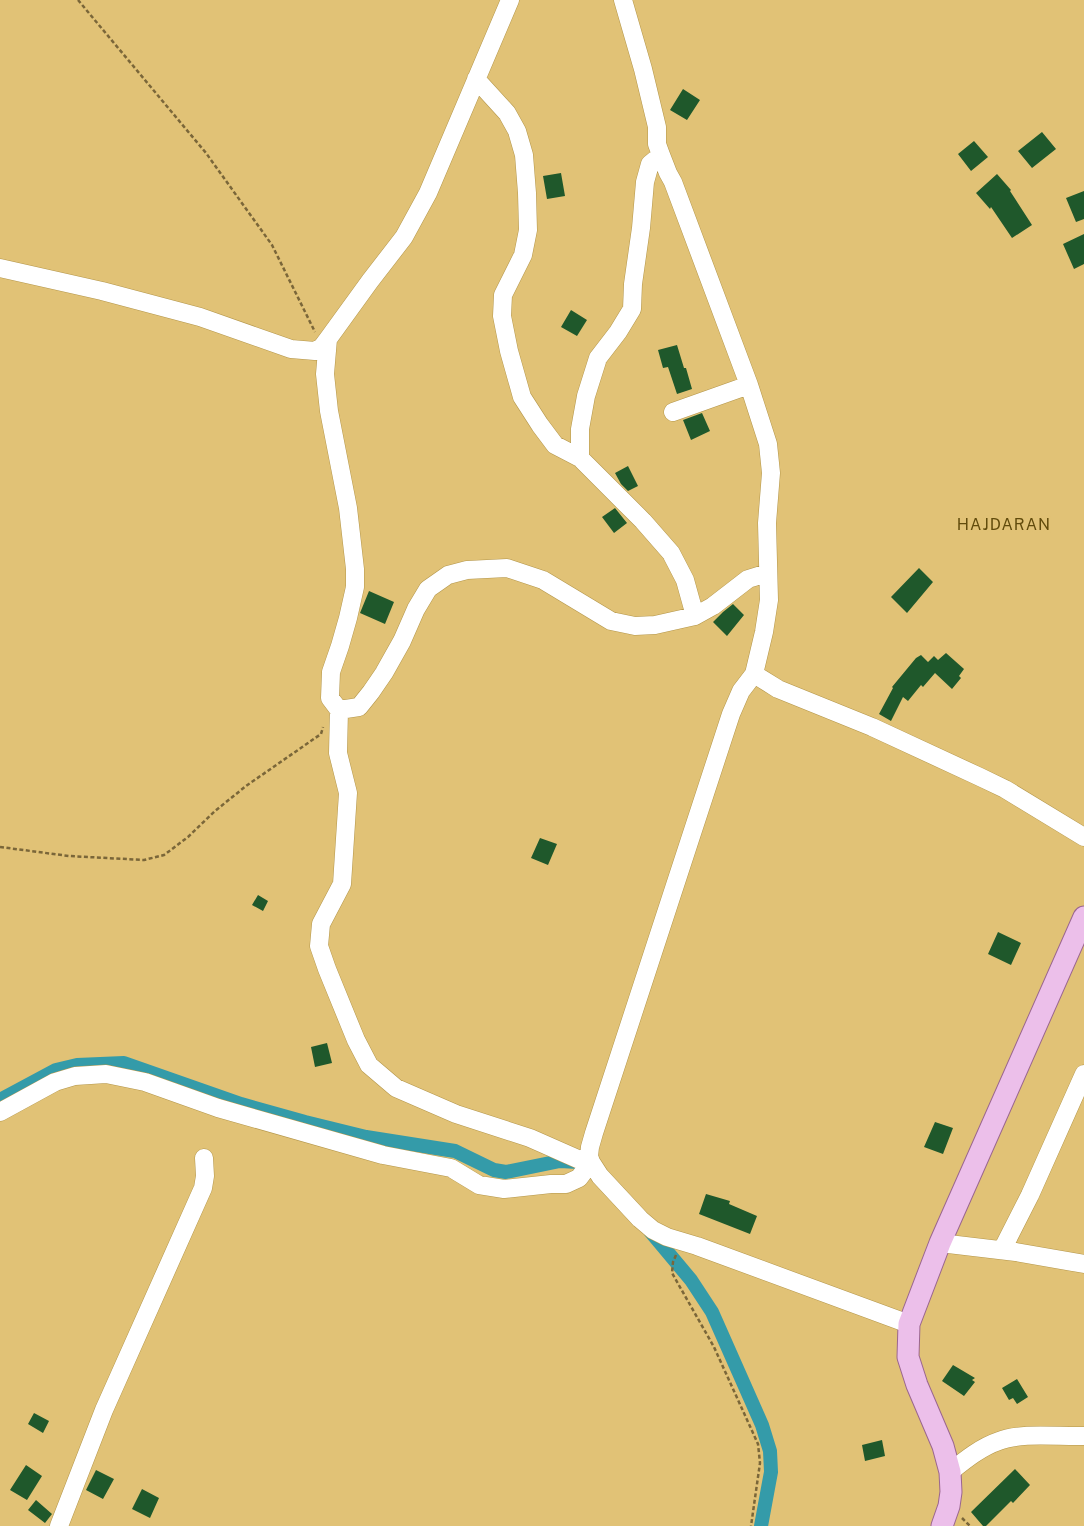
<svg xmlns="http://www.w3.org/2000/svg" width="1084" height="1526" viewBox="0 0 1084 1526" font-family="'Public Sans',sans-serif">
<rect width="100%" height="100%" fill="#e1c276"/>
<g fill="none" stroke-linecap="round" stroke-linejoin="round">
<path stroke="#349ba9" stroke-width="14" d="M0,1100L56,1070L77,1065L124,1063L241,1104L305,1122L366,1137L455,1151L494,1170L506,1172L560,1161L578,1162
M650,1231L691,1280L712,1312L762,1425L770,1451L771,1472L761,1526"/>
</g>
<path fill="#1f582b" d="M683,89L700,100L687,120L670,110Z
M1042,132L1056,149L1032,168L1018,151Z
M974,141L988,157L971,171L958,154Z
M561,173L565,196L547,199L543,176Z
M997,174L1011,190L1010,191L1032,225L1012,238L991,207L990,209L976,193Z
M1084,191V219L1076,222L1066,198Z
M1084,234V264L1074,269L1063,244Z
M571,310L587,320L577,336L561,327Z
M677,345L684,368H686L692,389L677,394L668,367L663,368L658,350Z
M702,413L710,431L691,440L683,420Z
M628,466L638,486L628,491L621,484L615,473Z
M615,508L627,523L614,533L602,517Z
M919,568L933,582L907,613L891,597Z
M369,591L394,602L385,624L360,613Z
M733,604L744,615L727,636L713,622L723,612Z
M946,653L964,669L959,676L961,678L952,689L935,673L923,687L921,685L908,701L903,697L891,721L879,714L893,688L892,687L916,658L921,655L928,662L934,656L938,660Z
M540,838L557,844L548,865L531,858Z
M258,895L268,901L263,911L252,905Z
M998,932L1021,943L1011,965L988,954Z
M327,1043L332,1063L315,1067L311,1047Z
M935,1122L953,1128L943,1154L924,1147Z
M706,1194L730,1201L729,1204L757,1216L750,1234L699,1214Z
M953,1365L975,1378L972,1380L975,1382L964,1396L942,1381Z
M1017,1379L1028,1397L1017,1404L1013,1398L1009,1400L1002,1388Z
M34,1413L49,1421L43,1433L28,1424Z
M882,1440L885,1456L865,1461L862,1445Z
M26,1465L42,1476L27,1500L10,1490Z
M1015,1469L1030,1485L1013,1503L1011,1501L986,1526H983L971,1512Z
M96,1470L114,1479L103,1499L86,1490Z
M142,1489L159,1498L150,1518L132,1509Z
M36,1500L52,1514L45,1523L28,1510Z"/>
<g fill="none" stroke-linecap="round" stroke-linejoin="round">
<g stroke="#b4964a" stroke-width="19">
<path id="minor" d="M623,0L643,69L657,127V144L661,155L650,164L645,182L641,228L633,284L632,309L618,332L598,358L586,396L580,429V458L643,521L671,553L685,580L695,616
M476,79L507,113L517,131L524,155L527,193L528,230L523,255L503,295L502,316L509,351L522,397L540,425L555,445L580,458
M661,155L668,173L673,182L749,385L768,444L771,473L767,523L769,600L764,632L754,674L741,691L731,714L594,1133L590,1147L589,1156L591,1162L600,1176L640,1219L653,1230L667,1237L697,1246L909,1324
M0,268L102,291L200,317L291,349L315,351L322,347L328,339L370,281L404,237L428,193L510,0
M328,339L325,374L329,411L348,508L355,569V587L348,618L340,646L331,672L330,698L339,710L359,707L371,692L384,673L402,641L416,609L428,589L448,575L467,570L507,568L543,580L611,621L635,626L655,625L695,616L713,606L748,579L768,573
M673,412L749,385
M754,674L778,689L872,727L980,777L1005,789L1084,837
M339,710L338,753L348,793L342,884L321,924L319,946L327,969L356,1040L369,1065L396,1088L456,1114L530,1138L589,1164
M0,1112L55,1082L75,1076L106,1074L145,1082L218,1108L383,1155L451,1168L479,1185L504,1189L551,1184H566L579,1178L591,1162
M940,1243L1016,1252L1084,1264
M1002,1250L1030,1195L1084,1074
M950,1472C965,1460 981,1447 999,1441C1021,1432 1060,1437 1084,1436
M59,1526L104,1410L203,1188L205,1176L204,1158"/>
</g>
<g stroke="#9a668f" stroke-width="23">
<path id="major" d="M942,1526L949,1506L951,1492L950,1472L943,1446L917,1385L908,1357L909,1324L940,1243L1084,917"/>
</g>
<path stroke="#7a6639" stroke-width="2.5" stroke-dasharray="4 2.5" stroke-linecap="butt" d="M78,0L206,153L272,245L315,332
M0,847L69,856L144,860L164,855L188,837L215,811L246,786L321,734L323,727
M676,1255L673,1262L672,1273L714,1347L758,1444L760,1463L751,1526
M962,1518L970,1526"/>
<use href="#minor" stroke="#fff" stroke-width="18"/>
<use href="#major" stroke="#ecbfea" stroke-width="21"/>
</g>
<g text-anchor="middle" stroke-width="5" stroke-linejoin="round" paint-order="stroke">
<g font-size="16" letter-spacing="1" fill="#614b0c" stroke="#e1c276">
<text x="1004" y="530">HAJDARAN</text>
</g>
</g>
</svg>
